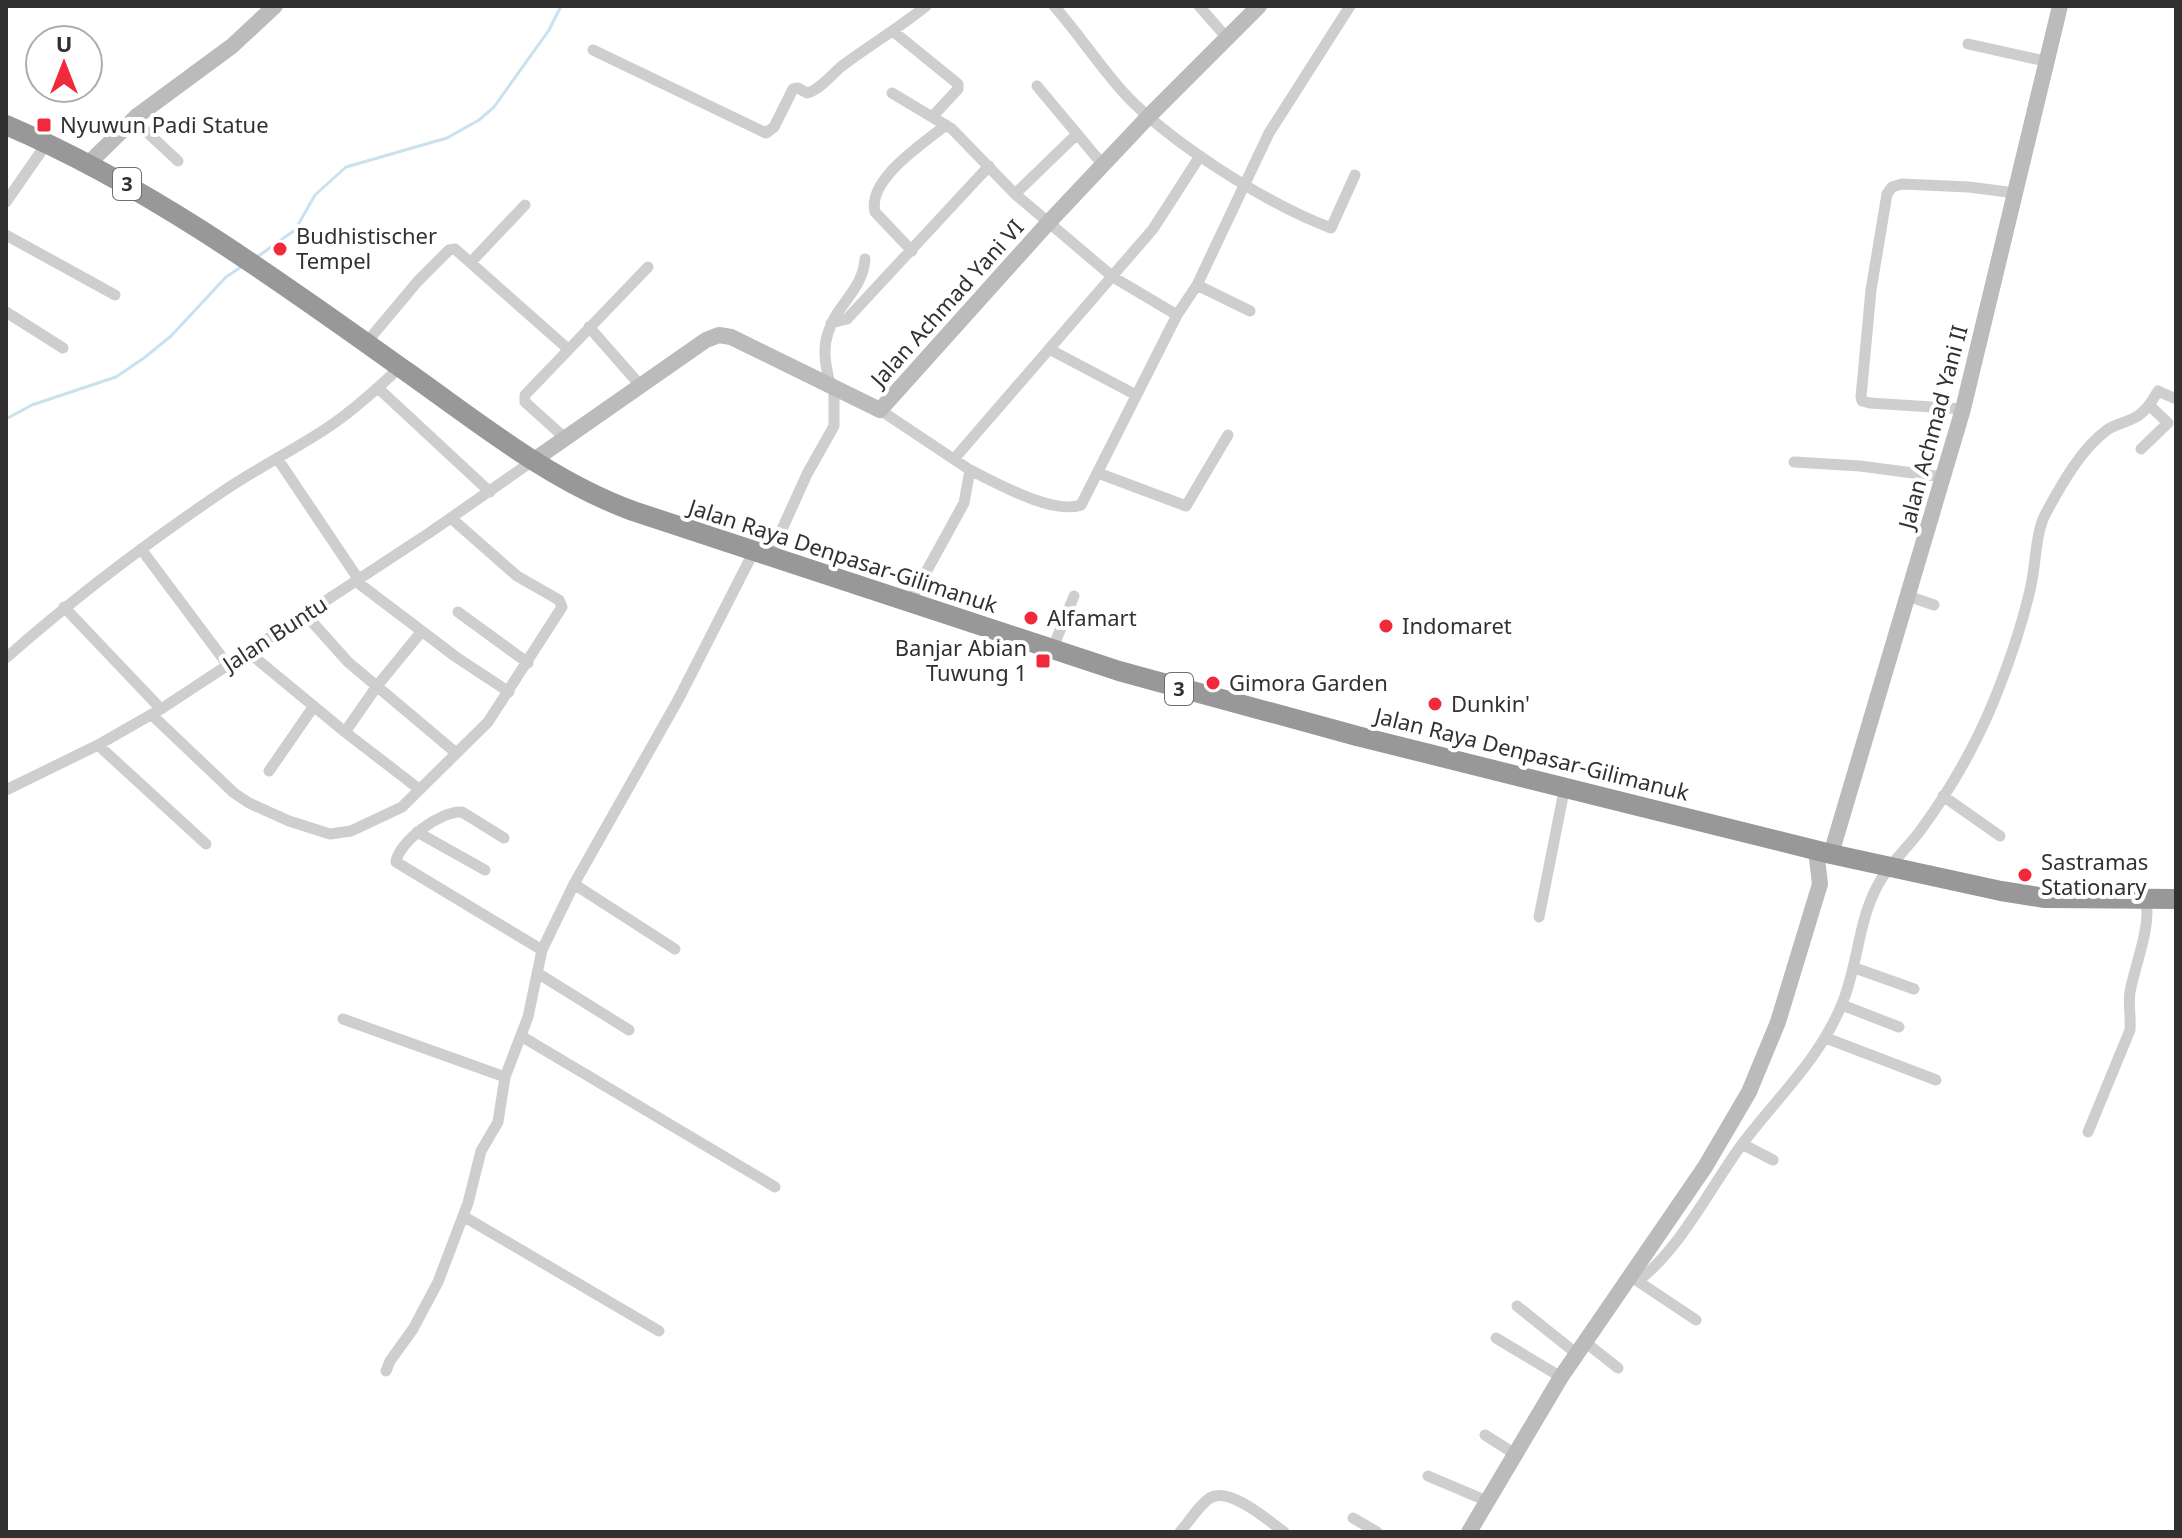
<svg xmlns="http://www.w3.org/2000/svg" width="2182" height="1538" viewBox="0 0 2182 1538" font-family="'Noto Sans',sans-serif">
<rect width="100%" height="100%" fill="#fff"/>
<g fill="none" stroke-linecap="round" stroke-linejoin="round">
<path stroke="#cae1ef" stroke-width="3" d="M257,257L295,230L315,195L346,167L447,138L479,120L494,107L549,30L561,6
M6,419L32,405L116,377L144,358L171,336L226,277L244,265"/>
<path stroke="#cecece" stroke-width="11" d="M1054,6C1078,33 1098,64 1123,92C1169,142 1267,204 1331,228L1355,175
M1199,6L1227,38
M894,32L958,84V89L932,117
M1968,44L2045,61
M593,50L766,133L774,127L793,89L798,88L807,93C820,90 832,74 842,66C870,45 899,28 926,6
M1037,86L1103,165
M892,93L952,129L1015,194L1113,277L1177,315
M133,119L178,161
M1015,194L1076,135
M6,202L47,143
M6,235L115,295
M912,251L875,212C867,179 924,143 946,125
M472,261L525,205
M1197,285L1250,311
M6,312L63,348
M831,323L847,319L989,166
M589,327L640,385
M366,343L418,281L449,250L455,249L568,349
M1049,349L1136,395
M830,384C826,367 822,350 828,333C836,305 863,290 865,259
M378,388L490,492
M1963,409L1870,403L1862,401L1861,397L1871,290L1887,194L1892,187L1902,184L1969,187L2015,193
M880,410L970,470L964,503L909,603
M565,438L525,402V395L648,267
M2141,449L2168,423L2149,405
M277,458L359,580
M954,459L1153,229L1200,156
M1794,462L1860,466L1943,477
M970,470C997,483 1052,515 1081,505L1177,315L1197,285L1269,133L1350,6
M1098,473L1186,506L1228,435
M141,549L227,664
M769,558L807,474L834,426V386
M357,582L456,657L509,692
M1908,596L1934,605
M64,607L161,709
M458,612L528,663
M305,614L348,662L455,752
M1052,650L1074,596
M247,651L345,732L419,789
M6,658C75,597 148,542 225,490C259,467 296,449 330,426C355,409 378,388 400,367
M152,715L234,793L249,803L289,821L330,834L351,831L402,807L488,722L562,607L559,600L517,576L451,518
M345,732L377,686L422,631
M98,745L206,844
M269,771L314,706
M6,790L98,745L161,709L429,533L534,460
M1943,796L2000,836
M417,832L485,870
M504,838L462,812C442,810 399,841 396,862L542,950
M574,884L675,949
M1539,917L1565,786
M1855,968L1914,989
M539,974L629,1030
M1842,1005L1899,1027
M343,1019L505,1077
M521,1036L775,1187
M1826,1038L1936,1080
M2088,1132L2130,1030C2131,1017 2128,1004 2130,992C2134,968 2153,922 2145,900
M1742,1144L1773,1160
M463,1216L659,1331
M1633,1278L1696,1320
M1638,1281C1680,1249 1709,1190 1740,1147C1776,1098 1818,1062 1842,1004C1858,966 1858,919 1879,883C1890,864 1907,848 1920,831C1951,789 1978,741 1997,693C2010,660 2022,625 2030,590C2036,567 2035,532 2046,513C2061,485 2081,449 2107,430C2115,424 2125,423 2134,418C2145,413 2152,401 2158,391L2176,399
M1517,1306L1577,1354
M1496,1338L1561,1377
M1585,1342L1618,1368
M386,1371L390,1361L413,1329L438,1282L468,1203L481,1151L498,1122L505,1077L528,1017L542,950L574,884L678,700L753,553
M1485,1435L1515,1454
M1428,1476L1487,1501
M1353,1518L1377,1532
M1180,1532C1189,1522 1199,1505 1210,1498C1229,1486 1269,1521 1284,1532"/>
<path stroke="#bbb" stroke-width="16" d="M89,163L137,116L232,46L275,6
M534,460L706,340L719,335L731,337L880,410L1048,223L1149,116L1259,6
M1831,854L1963,409L2060,6
M1469,1532L1561,1377L1705,1167L1749,1092L1778,1022L1820,884L1816,850"/>
<path stroke="#989898" stroke-width="20" d="M6,125C151,187 279,281 407,372C478,422 550,481 633,511L1119,671L1357,736L1831,854L2001,891L2045,898L2176,899"/>
</g>
<g fill="#f1293b" stroke="#fff" stroke-width="3">
<rect x="36" y="117" width="16" height="16" rx="4"/>
<circle cx="280" cy="249" r="8"/>
<circle cx="1031" cy="618" r="8"/>
<circle cx="1386" cy="626" r="8"/>
<rect x="1035" y="653" width="16" height="16" rx="4"/>
<circle cx="1213" cy="683" r="8"/>
<circle cx="1435" cy="704" r="8"/>
<circle cx="2025" cy="875" r="8"/>
</g>
<g text-anchor="middle" stroke-width="8" stroke-linejoin="round" paint-order="stroke">
<g fill="#fff" stroke="#6f6f6f" stroke-width="2">
<rect x="113" y="168" width="28" height="32" rx="6"/>
<rect x="1165" y="673" width="28" height="32" rx="6"/>
</g>
<g font-size="20" font-weight="bold" fill="#313131">
<text x="127" y="191">3</text>
<text x="1179" y="696">3</text>
</g>
<g font-size="22" fill="#313131" stroke="#fff" text-anchor="start">
<text x="60" y="133">Nyuwun Padi Statue</text>
<text x="296" y="244">Budhistischer<tspan x="296" dy="25">Tempel</tspan></text>
<text x="1047" y="626">Alfamart</text>
<text x="1402" y="634">Indomaret</text>
<text x="1027" y="656" text-anchor="end">Banjar Abian<tspan x="1027" dy="25">Tuwung 1</tspan></text>
<text x="1229" y="691">Gimora Garden</text>
<text x="1451" y="712">Dunkin'</text>
<text x="2041" y="870">Sastramas<tspan x="2041" dy="25">Stationary</tspan></text>
</g>
<g font-size="22" fill="#313131" stroke="#fff">
<text transform="translate(947 303) rotate(-48)" y="8">Jalan Achmad Yani VI</text>
<text transform="translate(1933 427) rotate(-75)" y="8">Jalan Achmad Yani II</text>
<text transform="translate(843 556) rotate(18)" y="8">Jalan Raya Denpasar-Gilimanuk</text>
<text transform="translate(275 634) rotate(-33)" y="8">Jalan Buntu</text>
<text transform="translate(1532 754) rotate(14)" y="8">Jalan Raya Denpasar-Gilimanuk</text>
</g>
</g>
<rect width="2182" height="1538" fill="none" stroke="#313131" stroke-width="16"/>
<g transform="translate(64 64)"><circle r="38" fill="#ffffff" stroke="#adadad" stroke-width="2"/>
<path d="M0-6L14 30L0 20L-14 30Z" fill="#f1293b"/>
<text y="-12" font-size="22" font-weight="bold" text-anchor="middle" fill="#313131">U</text>
</g>
</svg>
